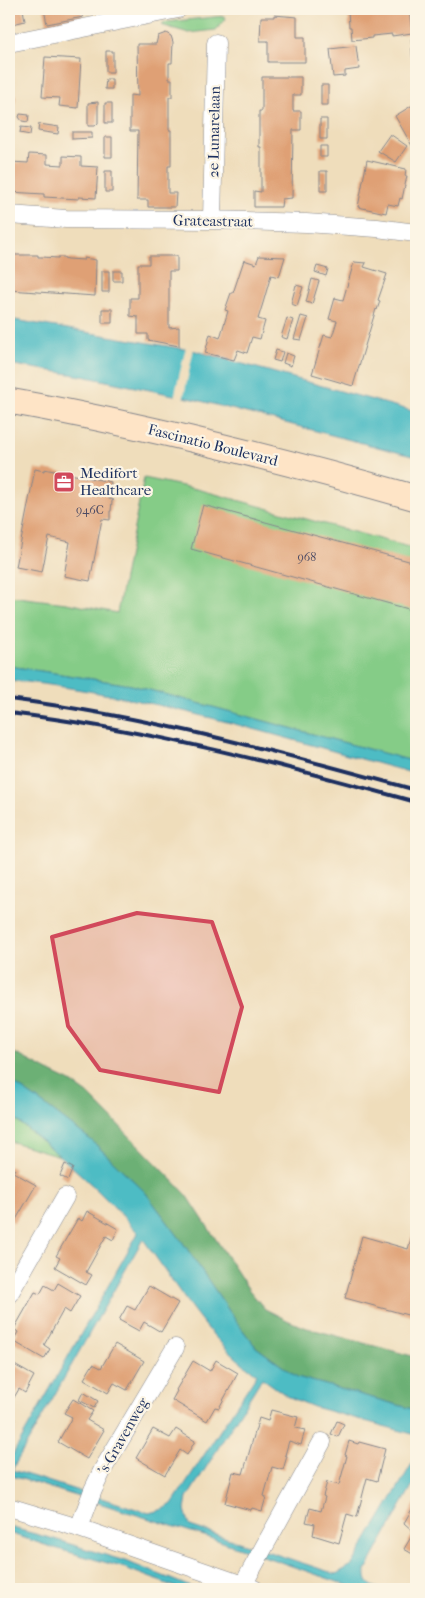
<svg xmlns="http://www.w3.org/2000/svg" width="425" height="1598" viewBox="0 0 425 1598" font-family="'IM FELL French Canon',serif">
<rect width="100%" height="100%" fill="#fcf5e5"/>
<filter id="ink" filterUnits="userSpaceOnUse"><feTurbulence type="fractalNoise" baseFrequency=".02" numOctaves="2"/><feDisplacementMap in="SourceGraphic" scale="10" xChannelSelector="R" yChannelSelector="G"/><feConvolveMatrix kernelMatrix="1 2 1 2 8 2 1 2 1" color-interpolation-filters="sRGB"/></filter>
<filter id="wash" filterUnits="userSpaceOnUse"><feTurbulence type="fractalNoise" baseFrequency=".0096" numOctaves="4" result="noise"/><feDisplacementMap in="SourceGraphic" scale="20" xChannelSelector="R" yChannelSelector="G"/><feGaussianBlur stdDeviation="1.12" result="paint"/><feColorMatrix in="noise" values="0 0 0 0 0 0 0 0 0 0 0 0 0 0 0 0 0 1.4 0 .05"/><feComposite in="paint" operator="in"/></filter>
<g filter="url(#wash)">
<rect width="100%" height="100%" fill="#efddbb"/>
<path fill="#85cc87" stroke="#507e72" d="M224,16L226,19L216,30L189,33L161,25L167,22Z
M144,478L197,489L416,549V762L131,685L9,666V596L66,603L117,613Z
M9,1114L60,1156L9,1141Z"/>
<path fill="#6cb074" stroke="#447069" d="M9,1050L48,1071L71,1082L88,1094L154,1161L187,1195L249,1290L265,1309L289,1321L307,1328L416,1357V1410L297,1377L256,1347L238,1324L181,1240L145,1192L91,1140L38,1100L9,1080Z"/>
<path fill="#4dbcc4" stroke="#347691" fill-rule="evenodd" d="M9,319L196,351L416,412V457L193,399L82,376L9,364Z
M9,666L131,685L416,762V774C282,738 148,694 9,680Z
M9,1080L38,1100L91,1140L145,1192L181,1240L238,1324L256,1347L297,1377L416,1410V1435L314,1407L287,1396L262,1378L187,1498L185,1510L190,1526L336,1574L352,1565L416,1457V1479L366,1570C365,1583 369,1585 380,1589H358L214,1539L9,1475V1461L138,1233C99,1188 55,1151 9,1114ZM143,1239C177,1286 208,1341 257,1374L172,1504L164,1509L149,1513L12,1470Z
M9,1527L54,1539L128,1562L196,1589H180L125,1568L51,1547L9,1533Z"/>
<path fill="#efddbb" d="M186,347L194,348L183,400L174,398Z"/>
<g id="blocks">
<path fill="#dfa075" d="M9,9H23L25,21L9,25Z
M44,9H81L83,17L47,24Z
M348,9H409L412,33L392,36V34L372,36V38L352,40L351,27H349Z
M274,15L297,17V37H305V62H268V41H260L261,17H274Z
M166,33L171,36L173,42L172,63H169V79H172V97H169V130H171V166H168V193H176L175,207H148V200H137L138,131H130V95L138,96L137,44H156L158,36Z
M411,39H416V66H413Z
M356,46L359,69L345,71V76L333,77L330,49Z
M106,51H113V72H106Z
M45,57L81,59L78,108L59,106L60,98L42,97Z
M262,77H301V95H293V111H301V130H293L292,198L282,199L281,207H254V191L261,192V147H259V111H262Z
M106,79H112V89H105Z
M321,85H328V105H321Z
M9,95L16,96L13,116H9Z
M98,102V123L95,126H88V103Z
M105,103H112V123H105Z
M416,103V150L415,151L395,116Z
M20,114L29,115L28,122L22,121L19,117Z
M320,119H327V139H320Z
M39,124L59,127L58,134L38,131Z
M21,127L31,128L30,135L20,133Z
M72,132H92V138L72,139Z
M390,134L407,146L396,162L378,151Z
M105,137H112V157H105Z
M320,146H327V157H320Z
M29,154L47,155V164L63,165V156L81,157V166L98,167L96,198L79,197V199L44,197V194L9,192L11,162L28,163Z
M367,160L406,169L405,176H407L402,199L400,198L398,206L388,204L386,213L358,207Z
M105,171H112V192H105Z
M320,171H327V191H320Z
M9,253L16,255H38V257H42L58,258V257H64V258L68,259L84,260V258L96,260L95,296L9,290Z
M149,256H177V271H169V328L179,327V346L148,340V334H138V317L130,316V298H138V264H149Z
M259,256L285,257L279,277L271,275L263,303L258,319L265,321L260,339L252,337L247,353L238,350L234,360L205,353L210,334L220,338L228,311L225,310L231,293H233L244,260L256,264Z
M354,262L366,263L364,267L387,274L378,300L380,301L377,310L376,309L353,386L312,374L324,335L332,337L337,321L329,319L335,298L343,300Z
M317,266L328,269L326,276L315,272Z
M102,271H109V292H102Z
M113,271H122V281H113Z
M312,279L319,281L312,304L306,302Z
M296,285L303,287L297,306L291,304Z
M102,309H112V323H102Z
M301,316L308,318L301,340L294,339Z
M287,318L293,320L287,339L281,337Z
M276,350L283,352L280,362L273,360Z
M286,353L294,356L291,366L283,363Z
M35,469L44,471V469L111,482L109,499L114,500L112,501L111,511H110V520L102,519L90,581L64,576L70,542L49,537L42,572L16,567Z
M203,505L416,563V596L412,610L191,549Z
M65,1164L73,1168L68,1180L60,1176Z
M9,1166L15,1169L13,1172L36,1185L14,1223L9,1219Z
M87,1211L118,1229L113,1240L106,1236L86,1272L92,1275L86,1285L55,1267L60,1258L56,1256L78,1218L82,1221Z
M416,1222L415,1317L345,1298L362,1236L408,1249Z
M58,1283L80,1296L70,1313L64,1309L44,1345L50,1349L44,1359L13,1341L18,1332L14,1329L35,1292L40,1294L45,1285L54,1290Z
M149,1286L178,1303L161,1332L144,1322L139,1331L119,1320L127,1306L135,1310Z
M115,1344L144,1361L127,1390L114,1383L108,1393L84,1379L93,1364L101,1368Z
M216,1360L238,1373L219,1408L215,1407L207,1421L172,1400L177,1391L176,1390L193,1361L210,1371Z
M9,1362L34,1376L25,1393L19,1389L9,1406Z
M83,1392L98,1401L94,1408L79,1400Z
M73,1399L93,1411L87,1420L104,1430L87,1459L58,1442L72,1417L64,1413Z
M271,1410L298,1417L295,1428L305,1430L301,1445L289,1441L285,1455L287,1456L283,1470L272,1467L264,1496L266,1497L262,1511L252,1508L251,1510L225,1503L233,1472L243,1474L259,1418L268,1421Z
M9,1415L16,1419L9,1431Z
M337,1421L344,1424L338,1437L331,1434Z
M153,1429L170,1438L176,1429L195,1441L187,1455L180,1450L165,1475L136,1458Z
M349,1441L358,1444L359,1442L385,1449L377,1481L367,1478L357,1517L347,1514L339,1543L313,1535L315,1524L306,1522L310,1508L321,1511L325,1497L323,1496L327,1482L339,1485L347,1456L345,1455Z
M416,1502V1556L404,1549L414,1532L404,1523Z"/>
</g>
</g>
<g filter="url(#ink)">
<use href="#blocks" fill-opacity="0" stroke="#85868c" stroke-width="1"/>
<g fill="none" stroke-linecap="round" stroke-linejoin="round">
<g stroke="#85868c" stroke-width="19">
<path id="street" d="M9,43L178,9
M9,215L66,219L212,220L306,223L377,228L416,233
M212,220L216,43
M9,1294L65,1197
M9,1507L79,1528L254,1589
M79,1528L93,1490L103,1469L175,1348
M243,1585L322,1442"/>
</g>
<g stroke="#85868c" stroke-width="27">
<path id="secondary" d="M9,401C146,425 282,460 416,498"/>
</g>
<use href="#street" stroke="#fff" stroke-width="18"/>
<use href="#secondary" stroke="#fee4c6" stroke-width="25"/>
<path stroke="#1b2f5e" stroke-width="4" d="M9,699C148,716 282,753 416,790
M9,713C148,729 282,765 416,802"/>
</g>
</g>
<path fill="#d1495b" fill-opacity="0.2" stroke="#d1495b" stroke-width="4" stroke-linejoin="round" d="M137,913L212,922L242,1007L219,1092L100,1070L68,1026L52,937Z"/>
<defs>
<g id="office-square" transform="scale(1.125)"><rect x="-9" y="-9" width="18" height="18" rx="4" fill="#d1495b" stroke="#fcf5e5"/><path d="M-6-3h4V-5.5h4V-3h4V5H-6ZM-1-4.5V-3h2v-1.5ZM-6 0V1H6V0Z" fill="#fff"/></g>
</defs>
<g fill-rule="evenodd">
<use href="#office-square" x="64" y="482"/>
</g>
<g text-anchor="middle" stroke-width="4.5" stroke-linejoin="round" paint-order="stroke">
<g font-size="12" fill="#4c4b64">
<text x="90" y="514">946C</text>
<text x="307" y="561">968</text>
</g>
<g font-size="15" fill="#1b2f5e" stroke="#fcf5e5">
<text transform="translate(214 132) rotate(-89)" y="5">2e Lunarelaan</text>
<text transform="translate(213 221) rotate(1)" y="5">Grateastraat</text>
<text transform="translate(213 445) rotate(14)" y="5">Fascinatio Boulevard</text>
<text transform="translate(123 1436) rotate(-60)" y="5">'s-Gravenweg</text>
</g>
<g font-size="15" fill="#1b2f5e" stroke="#fcf5e5" text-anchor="start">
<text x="80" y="478">Medifort<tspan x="80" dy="17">Healthcare</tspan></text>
</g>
</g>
<rect width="425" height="1598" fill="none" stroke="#fcf5e5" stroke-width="30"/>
</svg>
